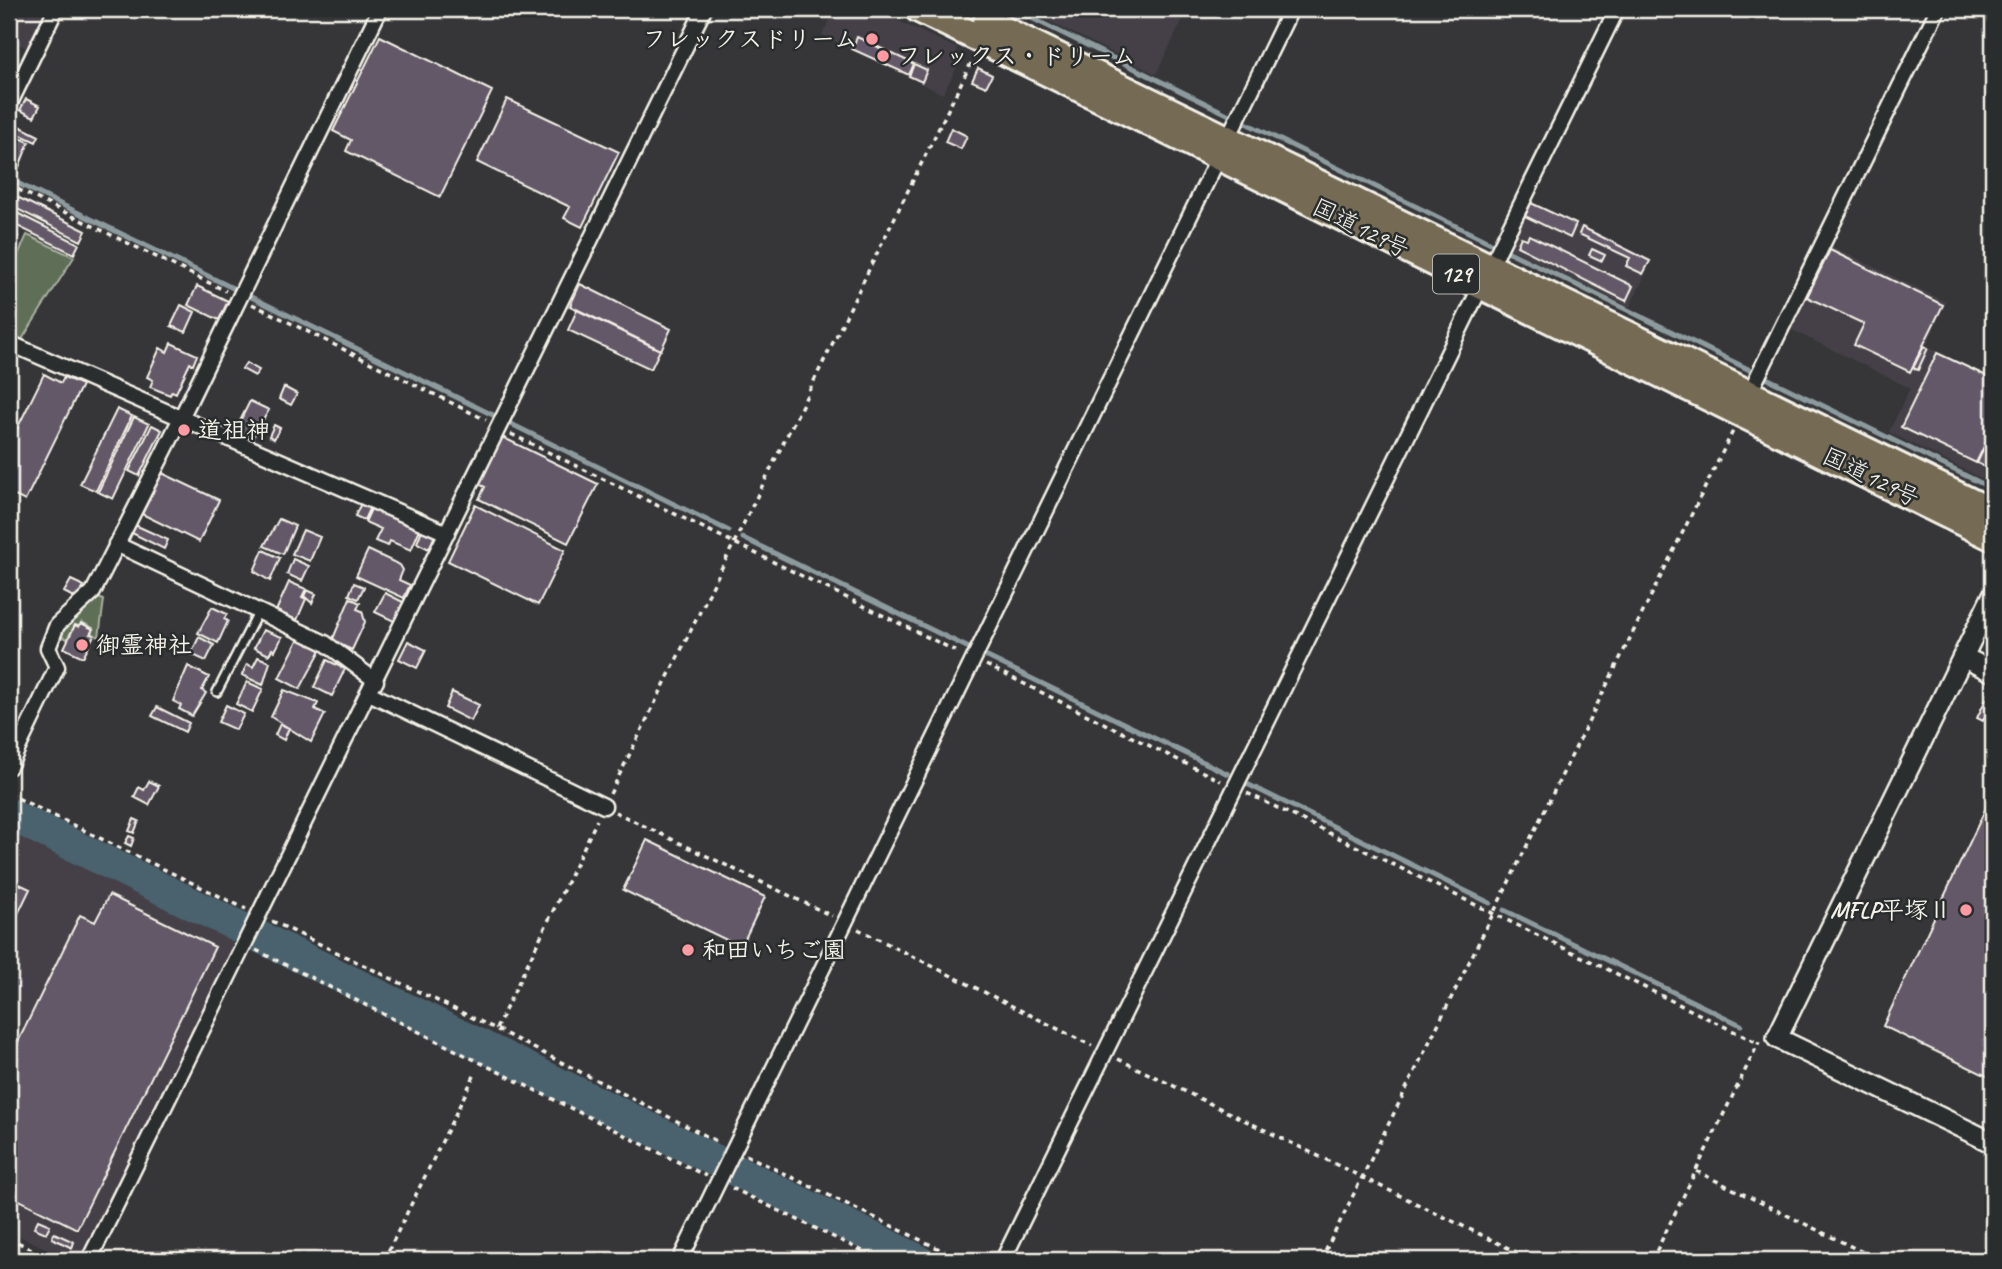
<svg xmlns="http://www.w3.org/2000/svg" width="2002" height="1269" viewBox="0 0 2002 1269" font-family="Caveat,'Klee One',sans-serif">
<rect width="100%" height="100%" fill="#363639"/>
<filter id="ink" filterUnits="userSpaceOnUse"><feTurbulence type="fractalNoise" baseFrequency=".0143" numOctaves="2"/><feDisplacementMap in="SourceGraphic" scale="14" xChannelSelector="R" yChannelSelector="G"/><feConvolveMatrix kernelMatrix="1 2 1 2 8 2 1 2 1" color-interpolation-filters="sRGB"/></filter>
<g filter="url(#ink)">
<path fill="#444047" d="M9,9H44L27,48L9,39Z
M835,9H873L956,48L960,61L943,94L822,35Z
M1050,9H1188L1156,74L1045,19Z
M1527,200L1652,260L1630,307L1504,246Z
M1827,244L1946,302L1926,346L1993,378V484L1889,432L1910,388L1786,327Z
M9,800L251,918L82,1260H71L9,1231Z"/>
<path fill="#5e6e56" stroke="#a9b09f" stroke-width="2" d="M27,235L74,257L21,341L9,336L10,272Z
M98,598L104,600L99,637L91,633L93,628L82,622L79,626L75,625L67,639L59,635L74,617Z"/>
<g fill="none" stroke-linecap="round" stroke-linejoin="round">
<path stroke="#8d9b9e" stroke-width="5" d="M1013,9L1993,489
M9,89L48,9
M9,179L493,415
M509,423L729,531
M743,538L1228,774
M1245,783L1490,903
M1504,910L1741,1025"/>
<path stroke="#48626d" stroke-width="32" d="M9,814L918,1260"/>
</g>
<path fill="#645867" stroke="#f4f1e8" stroke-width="2" d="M380,36L492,91L440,197L346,151L351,140L333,131Z
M857,37L914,64L909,75L852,49Z
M914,64L927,70L922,82L909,76Z
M978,68L992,75L986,87L972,81Z
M26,99L40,106L34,117L20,110Z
M507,99L619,152L582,227L564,218L570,207L477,162Z
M13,123L39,136L36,142L10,130Z
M951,128L967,136L961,149L945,142Z
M9,133L29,142L17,172L9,168Z
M9,193L86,231L81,241L9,205Z
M1531,203L1576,224L1570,238L1525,216Z
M9,209L79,244L74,254L9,222Z
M1582,227L1650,261L1643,274L1626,266L1630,258L1579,234Z
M9,232L18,236L9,259Z
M1529,235L1633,286L1626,301L1517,246L1521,237L1527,239Z
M1592,249L1605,255L1602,261L1589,255Z
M1830,250L1943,305L1910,372L1854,345L1864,324L1807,297Z
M580,284L671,329L661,350L570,306Z
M197,286L228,301L219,320L188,305Z
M181,305L195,312L186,332L171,326Z
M577,310L660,350L651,369L568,330Z
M171,343L197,355L193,365L190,363L176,393L172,391L170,395L150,387L153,380L147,377L160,348L167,352Z
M1924,346L1928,348L1918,370L1913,368Z
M1937,353L1993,379V428L1976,463L1901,427Z
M246,363L259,370L255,376L242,369Z
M44,374L61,383L64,377L82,385L25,501L9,493V445Z
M284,387L297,394L291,405L279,399Z
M250,401L269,410L253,437L236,429Z
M117,409L132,416L96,491L80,484Z
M134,417L149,424L113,499L98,492Z
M152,425L162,430L139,476L129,471Z
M274,425L280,428L274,439L269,436Z
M1993,429V451L1985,467L1977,463Z
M502,437L598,484L568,543L479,499L485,487L479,484Z
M162,473L219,500L199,542L142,514Z
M361,503L370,507L364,520L355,516Z
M475,505L565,550L538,605L448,561Z
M372,507L420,529L411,550L390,541L388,546L375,541L381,529L365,522Z
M279,519L295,526L283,554L264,546Z
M135,525L168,540L164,549L132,533Z
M303,530L320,537L310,561L292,554Z
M422,530L435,535L429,549L417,543Z
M263,550L280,558L270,581L254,571Z
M368,550L400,565L403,570L399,580L410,585L404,598L356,576Z
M293,559L309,566L302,581L287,574Z
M71,580L84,586L77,599L64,592Z
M289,582L306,589L302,597L306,599L297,620L276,611Z
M354,583L364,587L358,599L349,595Z
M307,590L316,594L312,603L304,596Z
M385,593L405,603L396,622L375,612Z
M350,598L360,603L357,609L362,611L365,622L352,650L332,641Z
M212,607L227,614L224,619L228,621L218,643L198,633Z
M81,623L93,629L90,634L94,635L83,657L64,648L75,625L79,627Z
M263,630L282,637L275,651L272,649L269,655L254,648Z
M199,637L214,645L206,661L191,654Z
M299,638L321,650L300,689L279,678Z
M408,641L426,650L417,668L399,659Z
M258,657L270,662L263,685L242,675L247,664L253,667Z
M327,660L345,669L332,696L314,687Z
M188,666L209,677L202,690L206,693L192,716L179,709L181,705L173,701Z
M247,682L263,689L252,712L236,704Z
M284,690L318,703L315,709L325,714L311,742L271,717Z
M452,692L479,705L471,721L445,708Z
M1986,699L1992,702L1983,721L1977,718Z
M226,705L244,714L236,730L218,722Z
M157,707L189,723L185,732L152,716Z
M280,724L289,728L284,740L275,735Z
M149,781L159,786L149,805L134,797L139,787L144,790Z
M1993,793V1079L1883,1026Z
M134,819L139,821L134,833L129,831Z
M129,836L134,838L131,846L125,843Z
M647,840L765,897L741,947L623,890Z
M15,882L30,889L15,920L9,917V895Z
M109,895L215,947L77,1229L9,1195V1060L80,915L95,922Z
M38,1220L50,1225L46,1233L34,1228Z
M54,1233L74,1242L72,1248L52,1238Z"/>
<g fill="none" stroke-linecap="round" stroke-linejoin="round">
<g stroke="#f4f1e8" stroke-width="12">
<path id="lane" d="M217,692L257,614"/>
</g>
<g stroke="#f4f1e8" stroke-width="19">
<path id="street" d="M380,9L181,418L447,533
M9,105L56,9
M9,343L181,418L93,592L57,625L48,648L57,667L9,767
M1749,394L1938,9
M116,544L325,643L376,681
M369,693L604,806
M89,1260L704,9
M680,1260L1291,9
M1003,1260L1617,9"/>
</g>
<g stroke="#f4f1e8" stroke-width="24">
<path id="secondary" d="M1993,595L1777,1038L1993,1143
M1963,657L1993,672"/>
</g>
<g stroke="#f4f1e8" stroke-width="32">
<path id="highway" d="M919,9L1993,537
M987,22L1993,513"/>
</g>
<path stroke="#f4f1e8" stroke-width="3.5" stroke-dasharray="5 5" stroke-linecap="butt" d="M1992,9H1993
M9,185L226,291
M252,304L486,420
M511,434L960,653
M986,665L1221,781
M1247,793L1758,1043
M9,794L246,909
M610,794L974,57
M615,812L832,916
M272,921L496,1029L720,1143
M858,929L1092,1046
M256,950L706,1176
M496,1029L597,820
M1118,1059L1533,1260
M746,1155L962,1260
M1696,1171L1879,1260
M732,1188L881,1260
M9,1238L54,1260
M384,1260L475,1074
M1321,1260L1733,431
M1652,1260L1759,1042"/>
<use href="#lane" stroke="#2a2d2e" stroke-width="7"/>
<use href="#street" stroke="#2a2d2e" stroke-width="14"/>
<use href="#secondary" stroke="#2a2d2e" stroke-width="19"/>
<use href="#highway" stroke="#746b52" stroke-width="26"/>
</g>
</g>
<g fill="#ff9aa2" stroke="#2a2d2e" stroke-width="2.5">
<circle cx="872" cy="39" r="7"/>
<circle cx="883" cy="56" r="7"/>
<circle cx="184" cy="430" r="7"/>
<circle cx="82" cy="645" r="7"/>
<circle cx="1966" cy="910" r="7"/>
<circle cx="688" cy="950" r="7"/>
</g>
<g text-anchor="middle" stroke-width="5" stroke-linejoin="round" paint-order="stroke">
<rect fill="#2a2d2e" stroke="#b7b6b0" stroke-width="2" x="1433" y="254.5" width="46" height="39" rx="5"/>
<g font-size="23" font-weight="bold" fill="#f4f1e8">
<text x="1456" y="282">129</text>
</g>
<g font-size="24" font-weight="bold" fill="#f4f1e8" stroke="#2a2d2e" text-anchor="start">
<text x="858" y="47" text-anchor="end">フレックスドリーム</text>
<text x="897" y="64">フレックス・ドリーム</text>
<text x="198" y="438">道祖神</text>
<text x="96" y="653">御霊神社</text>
<text x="1952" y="918" text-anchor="end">MFLP平塚Ⅱ</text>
<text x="702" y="958">和田いちご園</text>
</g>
<g font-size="24" fill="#f4f1e8" stroke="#2a2d2e">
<text transform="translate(1361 228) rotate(26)" y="8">国道129号</text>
<text transform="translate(1871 477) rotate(26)" y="8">国道129号</text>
</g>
</g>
<rect width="2002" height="1269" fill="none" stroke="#2a2d2e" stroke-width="35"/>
<rect x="18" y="18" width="1967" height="1234" fill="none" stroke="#f4f1e8" stroke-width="2.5" filter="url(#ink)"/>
</svg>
